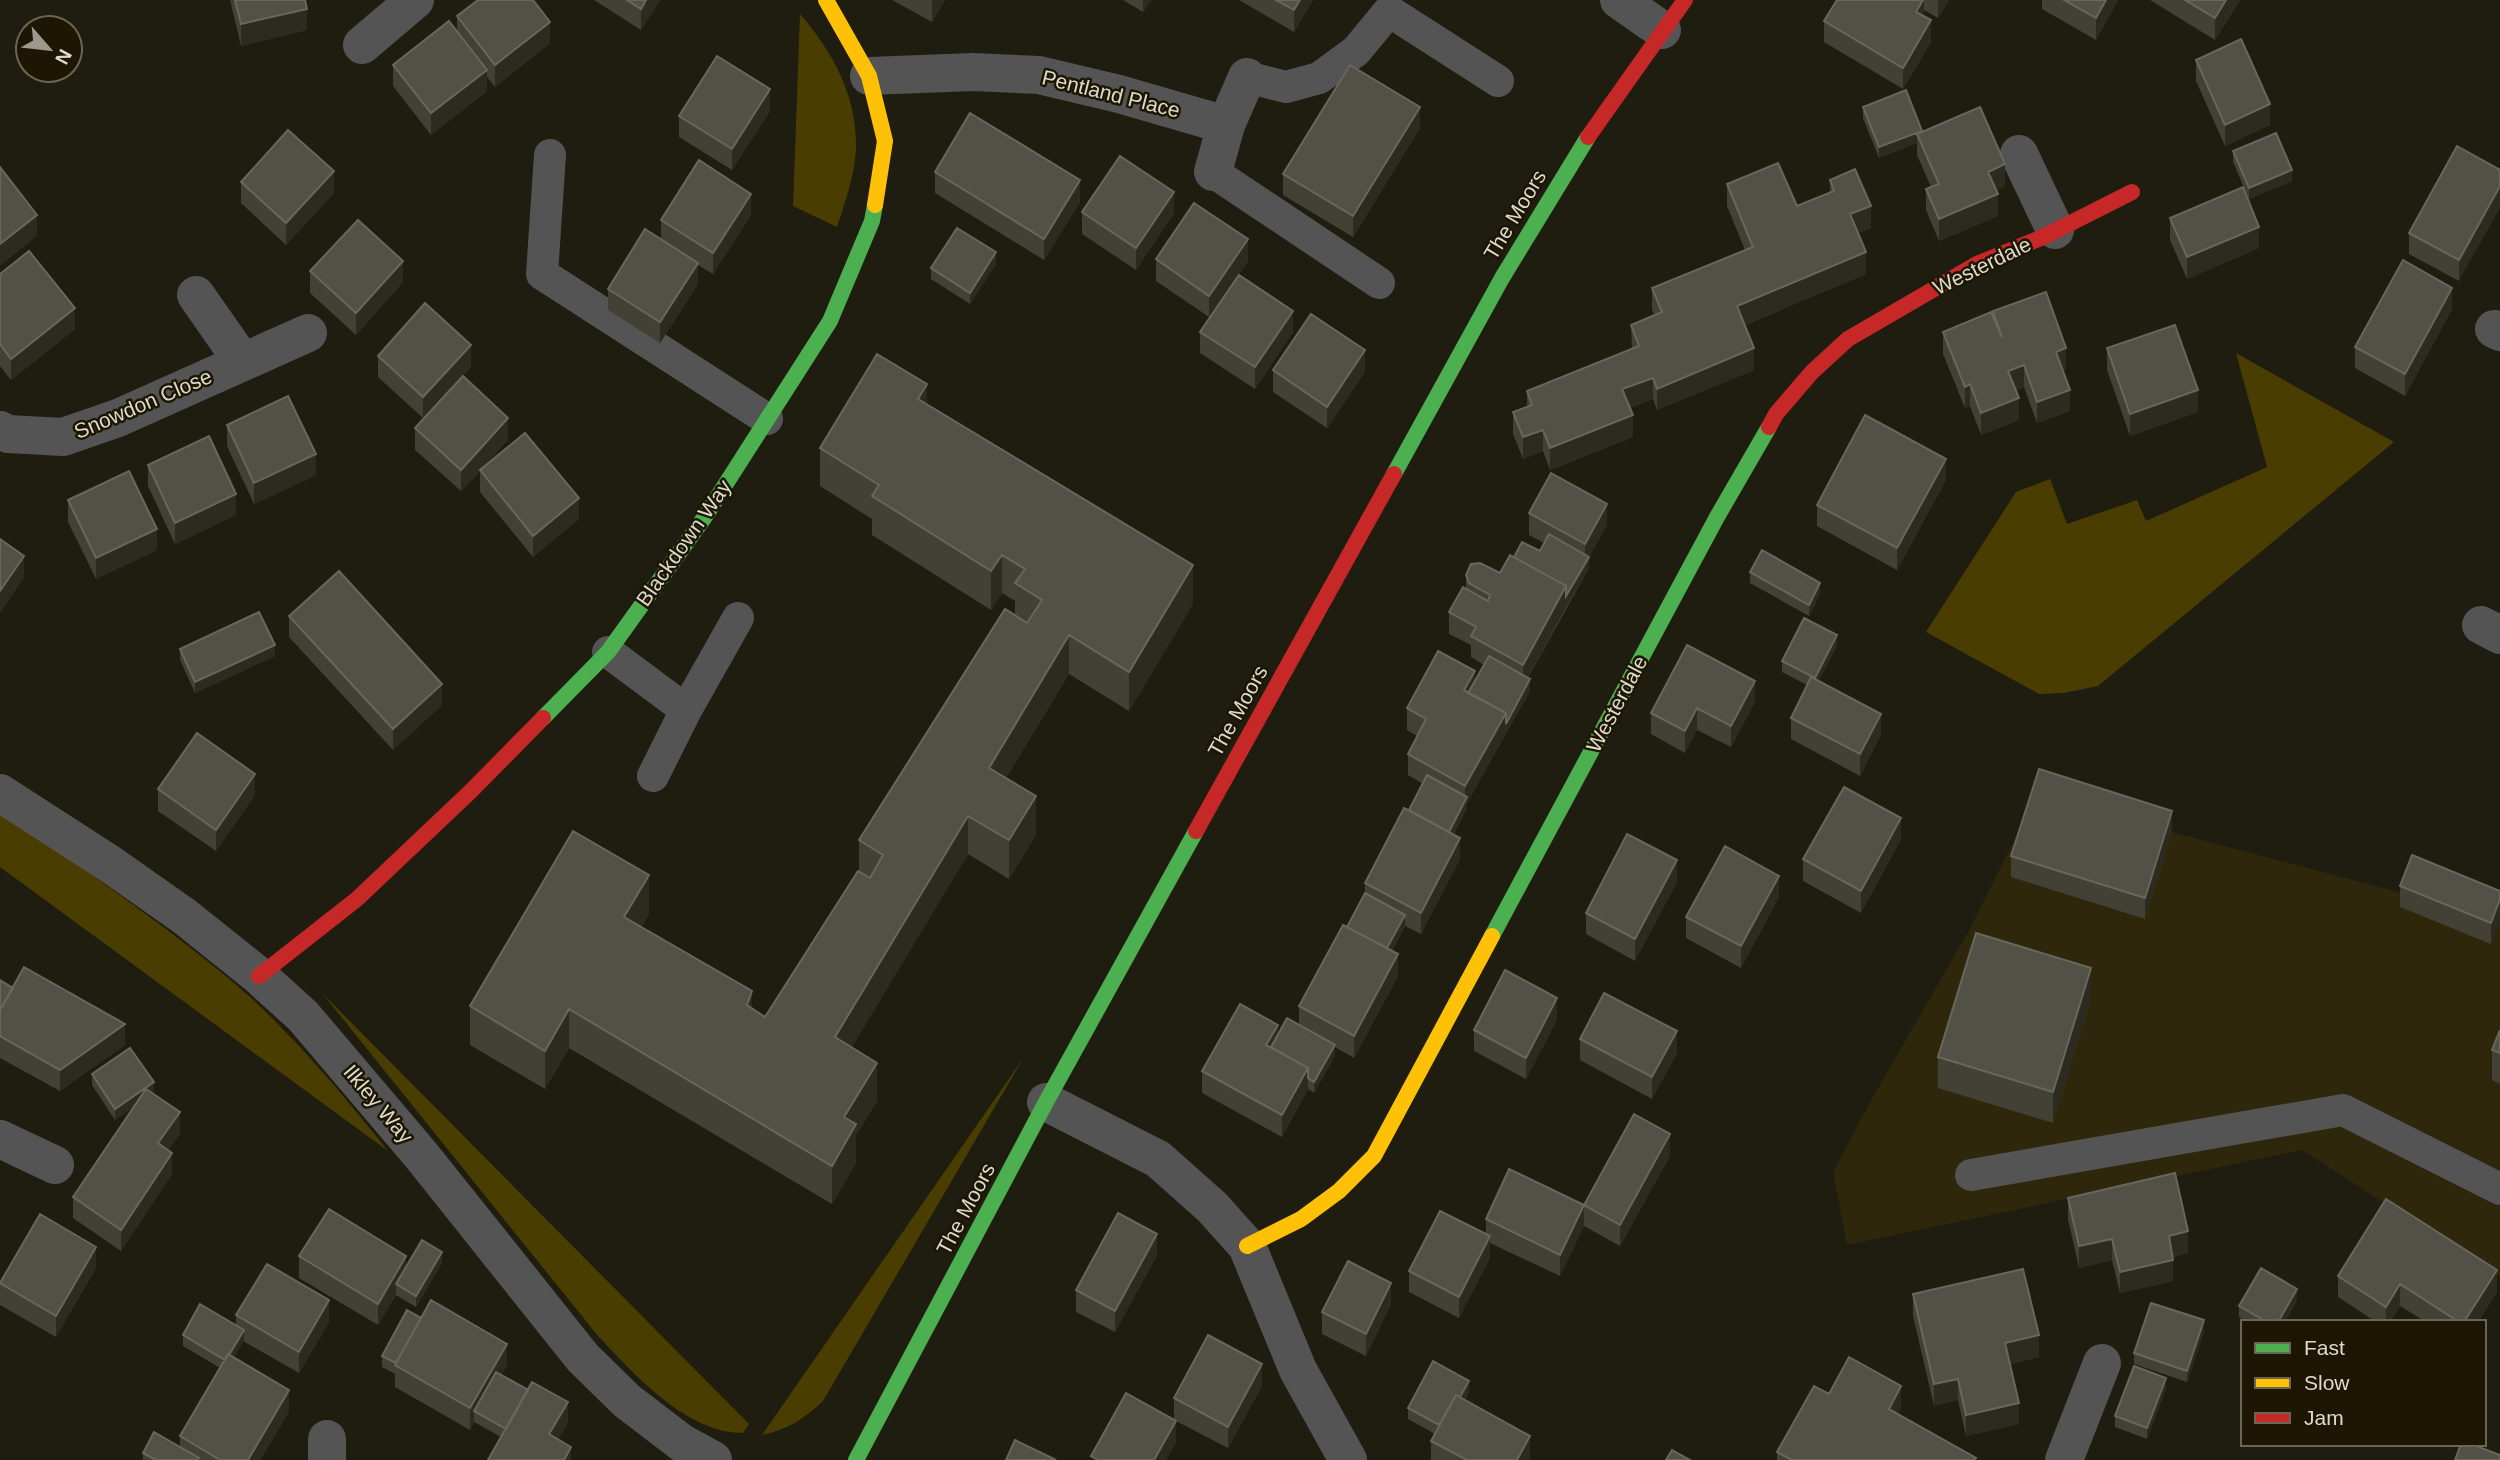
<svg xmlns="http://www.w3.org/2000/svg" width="2500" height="1460" viewBox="0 0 2500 1460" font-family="Helvetica,sans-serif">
<rect width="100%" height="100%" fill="#1f1c10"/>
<path fill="#2f270c" d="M2039,791L2172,832L2500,919V1277L2302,1150L1847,1245L1833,1172L1874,1095L1971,927Z"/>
<path fill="#4a3d02" d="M800,14C833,52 857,96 856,148C855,175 845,202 837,227L793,206Z
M2236,353L2394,442L2098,686L2064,693L2039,694L1926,632L2016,492L2050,479L2067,524L2137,500L2146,521L2267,467Z
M0,812C39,834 74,861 110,888C157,922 205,957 249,996C300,1043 345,1097 388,1151L0,867Z
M322,993L749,1424L743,1433C686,1433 634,1374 598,1336Z
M1024,1057L823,1401C804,1419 787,1430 762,1435Z"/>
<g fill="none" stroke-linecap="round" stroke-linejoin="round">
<path stroke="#555454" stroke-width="32" d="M1247,77L1286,87L1319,78L1356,51L1389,11L1498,81
M550,155L542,274L767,419
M1213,172L1379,283
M608,652L686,710
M653,776L686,710L738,618
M1971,1175L2343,1110L2500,1189"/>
<path stroke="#555454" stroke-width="38" d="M1619,0L1662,30
M362,45L415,0
M869,76L973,72L1039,75L1119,94L1226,125
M2019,154L2055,230
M1213,172L1226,125L1247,77
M196,295L242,361
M2494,329L2500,332
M0,430L8,434L63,437L118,418L308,333
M2481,625L2500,635
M0,793L110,864L184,916L259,976L303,1016L421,1155L583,1358L627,1401L682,1443L713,1460
M1046,1102L1158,1159L1212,1207L1247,1246L1298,1370L1348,1460
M0,1139L55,1165
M327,1460V1439
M2064,1460L2102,1363"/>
<path stroke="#4caf50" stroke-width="16" d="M1394,474L1502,278L1588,137
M543,718L608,652L704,518L830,321L872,221L875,205
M1492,936L1717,517L1769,427
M856,1460L1046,1102L1196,831"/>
<path stroke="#ffc107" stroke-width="16" d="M826,0L869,76L885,141L875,205
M1247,1246L1301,1219L1339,1191L1374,1156L1492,936"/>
<path stroke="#c62828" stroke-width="16" d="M1588,137L1685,0
M1769,427L1776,414L1812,372L1848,339L1977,264L2043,237L2132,192
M1196,831L1394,474
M259,976L357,899L471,791L543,718"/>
</g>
<path fill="#434036" d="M230,0H305L307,30L241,46Z
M594,0H660L641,30Z
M892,0H945L932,22Z
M1123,0H1151L1143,12Z
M1239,0H1313L1294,32Z
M1837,0H1949L1938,18L1924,10V16L1931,42L1903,89L1824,42V21Z
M2042,0H2118L2096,40L2042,9Z
M2150,0H2240L2215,40Z
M457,16L550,43L495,87L487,77V91L431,135L393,86V65L457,31Z
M2196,60L2270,125L2225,146L2196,81Z
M1863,107L1922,132L2005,186L1996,190L1998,216L1939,241L1926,210V189L1931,187L1917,155V143L1879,158L1863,118Z
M770,111L732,170L679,137V116Z
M1420,128L1353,237L1283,195V174Z
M2233,151L2292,181L2249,199L2233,162Z
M2500,170L2459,281L2409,254V233Z
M935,172L1080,202L1044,260L935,193Z
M1830,180L1871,228L1858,233L1866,274L1745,325L1754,370L1657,410L1653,399L1630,408L1633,437L1550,470L1543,451L1523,459L1513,434V412L1527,407V391L1632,349L1631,325L1655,315L1652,310V288L1745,250L1727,206V184L1797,206L1830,193Z
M241,182L334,193L286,245L241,203Z
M1082,212L1174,213L1136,270L1082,234Z
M751,215L713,274L698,265V284L660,343L608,310V289L661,239V220Z
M2170,218L2259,248L2187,279L2170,240Z
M1156,259L1248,261L1209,317L1156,281Z
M996,264L970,304L931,279V268Z
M310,271L403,282L356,335L310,293Z
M0,274L75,329L11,380L0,366Z
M2452,309L2405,396L2355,368V347Z
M1993,311L2066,369L2063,371L2070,411L2037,423L2024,387L2015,390L2019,420L1981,435L1970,406L1965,408L1943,354V332L1993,316Z
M1200,332H1293L1255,389L1200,353Z
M2107,348L2198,412L2130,436L2107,370Z
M378,356L471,367L423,418L378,377Z
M1273,370L1365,372L1327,428L1273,392Z
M927,405L1193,604L1129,711L1069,674L1006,778L1036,835L1009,879L968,854L851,1048L877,1101L856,1135V1163L832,1204L569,1048L545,1089L470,1045V1006L649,914L641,927L752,1008L765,1017L859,871V840L1015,615V601L1002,593L991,610L872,535V519L820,486V448Z
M227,425L316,475L254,504L227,446Z
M415,428L508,440L481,469L579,519L533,557L480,492V471L461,491L415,450Z
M148,465L236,515L175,544L148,486Z
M1946,480L1897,570L1817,526V505Z
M68,500L157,550L96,579L68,522Z
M1529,513L1607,525L1589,557V568L1528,678L1530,691L1467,803V808L1454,834L1460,859L1421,934L1405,926L1392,951L1398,976L1354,1058L1335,1047V1056L1314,1093L1308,1089L1282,1137L1202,1093V1071L1299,1025V1006L1347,927L1365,893V883L1409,810L1423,784L1408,775V754L1417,736L1407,730V708L1475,680L1484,665L1471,657V645L1449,634V612L1466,589V575L1500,573L1514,557L1540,551L1544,543L1529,535Z
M1750,572L1820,594L1809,616L1750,583Z
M289,616L442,705L393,750L289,637Z
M1837,646L1818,681L1881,735L1860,776L1791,739V718L1807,685L1782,672V661Z
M180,649L275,656L195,693L180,660Z
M1755,702L1731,747L1697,730L1685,753L1651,734V713Z
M158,789L255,795L216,851L158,811Z
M2172,832L2145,919L2011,877V856Z
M1901,839L1861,913L1803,881V859Z
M1677,882L1635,961L1586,934V913Z
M2400,886L2500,891L2491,944L2400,907Z
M1779,897L1741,968L1686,938V917Z
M0,980L13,988L125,1045L60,1091L0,1058Z
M2091,999L2053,1123L1938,1088V1057Z
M1557,1020L1526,1079L1474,1051V1030Z
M2500,1030V1084L2492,1080V1050Z
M1580,1039L1677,1053L1652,1099L1580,1060Z
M92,1074L154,1093L153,1094L180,1134L168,1150L172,1174L121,1251L73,1218V1197L135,1106L115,1120L92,1085Z
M1670,1156L1620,1246L1584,1226L1560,1276L1490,1243V1258L1459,1318L1409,1292V1271L1486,1234V1219L1584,1205Z
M2068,1198L2188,1253L2173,1257V1281L2120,1293L2112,1260L2079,1268L2068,1219Z
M1157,1255L1115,1332L1076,1312V1290Z
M299,1256L406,1266L442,1263L416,1307L396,1295L378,1325L299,1278Z
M96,1268L56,1337L0,1305V1283Z
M2338,1276L2497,1292L2478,1322H2426L2400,1306L2390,1322H2376L2338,1297Z
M1913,1294L2039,1357L2010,1364L2019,1424L1966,1436L1958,1400L1934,1406L1913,1316Z
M2297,1300L2285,1322H2247L2239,1317V1306Z
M1391,1304L1366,1356L1322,1334V1312Z
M236,1315L329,1322L299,1373L243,1341L234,1358L289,1412L260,1460H143V1453L180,1447V1436L220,1368L183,1346V1335L236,1325Z
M2204,1331L2187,1382L2134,1364V1353Z
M382,1356L507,1365L501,1375L568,1423L558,1439L571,1460L501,1437L474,1422L470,1430L395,1387V1374L382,1367Z
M1262,1386L1228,1448L1174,1420V1398Z
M2166,1389L2147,1439L2115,1427V1416Z
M1469,1392L1465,1400L1530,1457L1529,1460H1431V1441L1435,1434L1408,1419V1408Z
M1829,1394L1901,1408L1898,1414L1976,1460H1777V1452Z"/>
<path fill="#2d2a20" d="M646,0H660L641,30V9Z
M933,0H945L932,22V1Z
M1143,0H1151L1143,12Z
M1300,0H1313L1294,32V10Z
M1923,0H1924V20L1916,12Z
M1938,0H1949L1938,18Z
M2106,0H2118L2096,40V18Z
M2226,0H2240L2215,40V18Z
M307,9V30L241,46V24Z
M1931,20V42L1903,89V68Z
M550,22V43L495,87V65Z
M487,70V91L431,135V113Z
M770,89V111L732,170V149Z
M2270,104V125L2225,146V125Z
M1420,107V128L1353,237V216Z
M1922,131V142L1917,134V143L1879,158V147Z
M2005,164V186L1988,194V172Z
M2292,170V181L2249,199V188Z
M334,171V193L286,245V223Z
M1080,180V202L1044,260V239Z
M2500,186V208L2459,281V260Z
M1174,192V213L1136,270V248Z
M751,194V215L713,274V253Z
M1998,194V216L1939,241V219Z
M1871,206V228L1850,236V214Z
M37,215V236L0,266V244Z
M2259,227V248L2187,279V257Z
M1248,239V261L1209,317V296Z
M996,252V264L970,304V293Z
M1866,252V274L1737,328V306Z
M403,261V282L356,335V313Z
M698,263V284L660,343V322Z
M2452,288V309L2405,396V374Z
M75,308V329L11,380V359Z
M1293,311V332L1255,389V367Z
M471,345V367L423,418V397Z
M1754,348V370L1657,410V389Z
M2066,348V369L2056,373V352Z
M1365,350V372L1327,428V407Z
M2024,365V387L2008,392V371Z
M1653,378V399L1622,411V389Z
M927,384V422L918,399Z
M1970,384V406L1965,408V387Z
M2070,390V411L2037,423V402Z
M2198,390V412L2130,436V414Z
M2019,398V420L1981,435V413Z
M1633,415V437L1550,470V448Z
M508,418V440L461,491V470Z
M1543,430V451L1523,459V437Z
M316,454V475L254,504V483Z
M1946,459V480L1897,570V548Z
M236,494V515L175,544V523Z
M579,498V519L533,557V536Z
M1607,504V525L1589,557V568L1566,607L1523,687V665L1566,586L1585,565V544Z
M157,529V550L96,579V558Z
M1002,555V593L991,610V571Z
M24,556V578L0,613V591Z
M1193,565V604L1129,711V672Z
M1820,583V594L1809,616V605Z
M1069,635V674L989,806V768Z
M1837,635V646L1815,689V678Z
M275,645V656L195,693V682Z
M1475,671V692L1464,701V690Z
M1530,679V691L1467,803V808L1445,852V841L1465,802V786L1506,713Z
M1755,681V702L1731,747V726Z
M442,684V705L393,750V729Z
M1697,708V730L1685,753V731Z
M1881,714V735L1860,776V754Z
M255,774V795L216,851V830Z
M1036,796V835L1009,879V840Z
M2172,811V832L2145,919V898Z
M968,816V854L835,1076V1037Z
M1901,818V839L1861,913V891Z
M1460,838V859L1421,934V913Z
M1677,860V882L1635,961V939Z
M649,875V914L624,956V917Z
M1779,876V897L1741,968V946Z
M2500,899V921L2491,944V923Z
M1405,915V926L1383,968V956Z
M1398,954V976L1354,1058V1036Z
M2091,968V999L2053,1123V1092Z
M752,991V1029L747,1005Z
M1557,998V1020L1526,1079V1058Z
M569,1009V1048L545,1089V1051Z
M125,1024V1045L60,1091V1070Z
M1278,1025V1046L1266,1055V1045Z
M1677,1031V1053L1652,1099V1077Z
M1335,1045V1056L1314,1093V1082Z
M877,1063V1101L856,1135V1163L832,1204V1166L844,1117Z
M1308,1068V1089L1282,1137V1115Z
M154,1082V1093L115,1120V1109Z
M180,1112V1134L158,1164V1143Z
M1670,1134V1156L1620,1246V1225Z
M172,1153V1174L121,1251V1230Z
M1584,1205V1226L1560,1276V1255Z
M2188,1231V1253L2169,1258V1236Z
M1157,1234V1255L1115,1332V1311Z
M1490,1236V1258L1459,1318V1297Z
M2112,1239V1260L2079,1268V1246Z
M96,1247V1268L56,1337V1316Z
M442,1252V1263L416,1307V1296Z
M406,1256V1277L396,1284V1295L378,1325V1304Z
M2173,1260V1281L2120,1293V1272Z
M2497,1270V1292L2478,1322H2464Z
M1391,1283V1304L1366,1356V1334Z
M2400,1284V1306L2390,1322H2386V1307Z
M2297,1289V1300L2285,1322H2278Z
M329,1300V1322L299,1373V1352Z
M2204,1320V1331L2187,1382V1371Z
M244,1330V1341L226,1371V1360Z
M2039,1335V1357L2005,1365V1343Z
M507,1344V1365L479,1414L474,1411V1422L470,1430V1408Z
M1262,1364V1386L1228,1448V1427Z
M2166,1378V1389L2147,1439V1428Z
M1958,1379V1400L1934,1406V1384Z
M1469,1381V1392L1444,1438V1427Z
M1901,1386V1408L1889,1430V1409Z
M289,1390V1412L260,1460H248Z
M568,1402V1423L549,1455V1434Z
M2019,1403V1424L1966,1436V1415Z
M1176,1421V1443L1166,1460H1154Z
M1530,1436V1457L1529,1460H1517Z
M571,1447V1460H564Z"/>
<path fill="#535047" stroke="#69665c" stroke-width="2" d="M235,0H305L307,9L241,24Z
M478,0H533L550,22L495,65L457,16Z
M627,0H646L641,9Z
M1276,0H1300L1294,10Z
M1837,0H1923L1916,12L1931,20L1903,68L1824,21Z
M2064,0H2106L2096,18Z
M2185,0H2226L2215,18Z
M449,21L487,70L431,113L393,65Z
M2241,39L2270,104L2225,125L2196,60Z
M717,56L770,89L732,149L679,116Z
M1350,65L1420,107L1353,216L1283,174Z
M1906,90L1922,131L1879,147L1863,107Z
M1980,107L2005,164L1988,172L1998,194L1939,219L1926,189L1939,184L1917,134Z
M970,113L1080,180L1044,239L935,172Z
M288,130L334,171L286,223L241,182Z
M2276,133L2292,170L2249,188L2233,151Z
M2457,146L2500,170V186L2459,260L2409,233Z
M1120,156L1174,192L1136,248L1082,212Z
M699,160L751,194L713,253L661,220Z
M1778,163L1797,206L1834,191L1830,180L1855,169L1871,206L1850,214L1866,252L1737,306L1754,348L1657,389L1653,378L1622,389L1633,415L1550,448L1543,430L1523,437L1513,412L1532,405L1527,391L1639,346L1631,325L1662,312L1652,288L1753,247L1727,184Z
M0,167L37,215L0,244Z
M2243,187L2259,227L2187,257L2170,218Z
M1194,203L1248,239L1209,296L1156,259Z
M358,220L403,261L356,313L310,271Z
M957,228L996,252L970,293L931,268Z
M645,229L698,263L660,322L608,289Z
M29,251L75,308L11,359L0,344V274Z
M2403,260L2452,288L2405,374L2355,347Z
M1239,275L1293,311L1255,367L1200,332Z
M2046,292L2066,348L2056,352L2070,390L2037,402L2024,365L2008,371L2019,398L1981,413L1970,384L1965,387L1943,332L1991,312L2002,337L1993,311Z
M425,303L471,345L423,397L378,356Z
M1311,314L1365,350L1327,407L1273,370Z
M2175,325L2198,390L2130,414L2107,348Z
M877,354L927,384L918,399L1193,565L1129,672L1069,635L989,768L1036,796L1009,840L968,816L835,1037L877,1063L844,1117L856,1124L832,1166L569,1009L545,1051L470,1006L573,831L649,875L624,917L752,991L747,1005L765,1017L858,871L870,878L883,855L859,840L1005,609L1027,623L1042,600L1015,583L1025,569L1002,555L991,571L872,496L879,485L820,448Z
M463,376L508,418L461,470L415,428Z
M288,396L316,454L254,483L227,425Z
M1865,415L1946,459L1897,548L1817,505Z
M525,433L579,498L533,536L480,470Z
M209,436L236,494L175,523L148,465Z
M129,471L157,529L96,558L68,500Z
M1551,473L1607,504L1585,544L1529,513Z
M1549,534L1589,557L1566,596V586L1514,557L1522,542L1540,551Z
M0,539L24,556L0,591Z
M1762,550L1820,583L1809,605L1750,572Z
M1510,555L1566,586L1523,665L1471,636L1476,627L1449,612L1463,587L1488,601L1490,595L1469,583L1466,575L1471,564L1480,563L1500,573Z
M339,571L442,684L393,729L289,616Z
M259,612L275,645L195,682L180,649Z
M1804,618L1837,635L1815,678L1782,661Z
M1687,645L1755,681L1731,726L1697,708L1685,731L1651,713Z
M1438,651L1475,671L1464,690L1506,713L1465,786L1408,754L1426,719L1407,708Z
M1489,656L1530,679L1506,724V713L1468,693Z
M1811,677L1881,714L1860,754L1791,718Z
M197,733L255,774L216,830L158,789Z
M2039,769L2172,811L2145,898L2011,856Z
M1427,775L1467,797L1449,832L1409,810Z
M1844,787L1901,818L1861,891L1803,859Z
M1404,808L1460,838L1421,913L1365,883Z
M1627,834L1677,860L1635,939L1586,913Z
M1725,846L1779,876L1741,946L1686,917Z
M2412,855L2500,891V899L2491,923L2400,886Z
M1365,893L1405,915L1387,948L1347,927Z
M1343,925L1398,954L1354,1036L1299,1006Z
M1976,933L2091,968L2053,1092L1938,1057Z
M24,967L125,1024L60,1070L0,1036V1010Z
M1505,970L1557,998L1526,1058L1474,1030Z
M0,980L13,988L0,1010Z
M1604,993L1677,1031L1652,1077L1580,1039Z
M1240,1004L1278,1025L1266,1045L1308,1068L1282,1115L1202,1071Z
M1287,1018L1335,1045L1314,1082L1308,1078V1068L1271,1047Z
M2500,1030V1053L2492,1050Z
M130,1048L154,1082L115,1109L92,1074Z
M146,1089L180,1112L158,1143L172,1153L121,1230L73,1197Z
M1634,1114L1670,1134L1620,1225L1584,1205Z
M1509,1169L1584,1205L1560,1255L1486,1219Z
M2175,1173L2188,1231L2169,1236L2173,1260L2120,1272L2112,1239L2079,1246L2068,1198Z
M2386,1199L2497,1270L2464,1322H2459L2400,1284L2386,1307L2338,1276Z
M329,1209L406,1256L378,1304L299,1256Z
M1440,1211L1490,1236L1459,1297L1409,1271Z
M1118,1213L1157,1234L1115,1311L1076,1290Z
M40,1214L96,1247L56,1316L0,1283Z
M422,1240L442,1252L416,1296L396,1284Z
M1348,1261L1391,1283L1366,1334L1322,1312Z
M267,1264L329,1300L299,1352L236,1315Z
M2261,1268L2297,1289L2278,1322H2267L2239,1306Z
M2023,1269L2039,1335L2005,1343L2019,1403L1966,1415L1958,1379L1934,1384L1913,1294Z
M431,1300L507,1344L470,1408L395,1365Z
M2151,1303L2204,1320L2187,1371L2134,1353Z
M200,1304L244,1330L229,1355L228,1354L225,1360L183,1335Z
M407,1310L421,1318L396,1363L382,1356Z
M1208,1335L1262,1364L1228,1427L1174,1398Z
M228,1354L289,1390L248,1460H220L180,1436Z
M1849,1357L1901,1386L1889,1409L1976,1458L1974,1460H1792L1777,1452L1814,1386L1829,1394Z
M1433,1361L1469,1381L1460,1397L1456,1395L1439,1425L1408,1408Z
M2134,1366L2166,1378L2147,1428L2115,1416Z
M496,1372L528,1390L506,1429L474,1411Z
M532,1382L568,1402L549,1434L571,1447L564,1460H488Z
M1126,1393L1176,1421L1154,1460H1098L1091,1456Z
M1456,1395L1530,1436L1517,1460H1467L1431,1441Z
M154,1432L199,1458L197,1460H156L143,1453Z
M1015,1440L1056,1460H1006Z
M2461,1444H2471L2500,1455V1460H2455Z
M1672,1450L1690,1460H1666Z"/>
<g text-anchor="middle" stroke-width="5" stroke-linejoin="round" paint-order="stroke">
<g font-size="21" fill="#dedbce" stroke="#1c1603">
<text transform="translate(1111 94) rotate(14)" y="7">Pentland Place</text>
<text transform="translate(1515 215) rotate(-59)" y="7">The Moors</text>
<text transform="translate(1982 266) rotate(-26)" y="7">Westerdale</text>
<text transform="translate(143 404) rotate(-23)" y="7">Snowdon Close</text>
<text transform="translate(684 543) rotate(-55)" y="7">Blackdown Way</text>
<text transform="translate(1617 704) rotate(-62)" y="7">Westerdale</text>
<text transform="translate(1238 711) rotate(-61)" y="7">The Moors</text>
<text transform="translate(378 1104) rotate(50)" y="7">Ilkley Way</text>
<text transform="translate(966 1209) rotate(-62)" y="7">The Moors</text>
</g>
</g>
<rect x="2241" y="1320" width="245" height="126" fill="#1c1603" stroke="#6a6554" stroke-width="2"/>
<rect x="2255" y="1343" width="35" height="10" fill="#4caf50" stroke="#6a6554" stroke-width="2"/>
<text x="2304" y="1355" font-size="21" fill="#dedbce">Fast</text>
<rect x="2255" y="1378" width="35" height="10" fill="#ffc107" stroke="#6a6554" stroke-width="2"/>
<text x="2304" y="1390" font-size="21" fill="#dedbce">Slow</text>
<rect x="2255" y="1413" width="35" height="10" fill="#c62828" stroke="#6a6554" stroke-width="2"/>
<text x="2304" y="1425" font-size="21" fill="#dedbce">Jam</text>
<g transform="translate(49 49) rotate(118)"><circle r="33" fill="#1c1603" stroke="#6a6554" stroke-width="2"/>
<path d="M0-5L12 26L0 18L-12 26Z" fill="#9b988c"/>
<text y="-10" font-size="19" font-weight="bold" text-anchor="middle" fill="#dedbce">N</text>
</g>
</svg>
